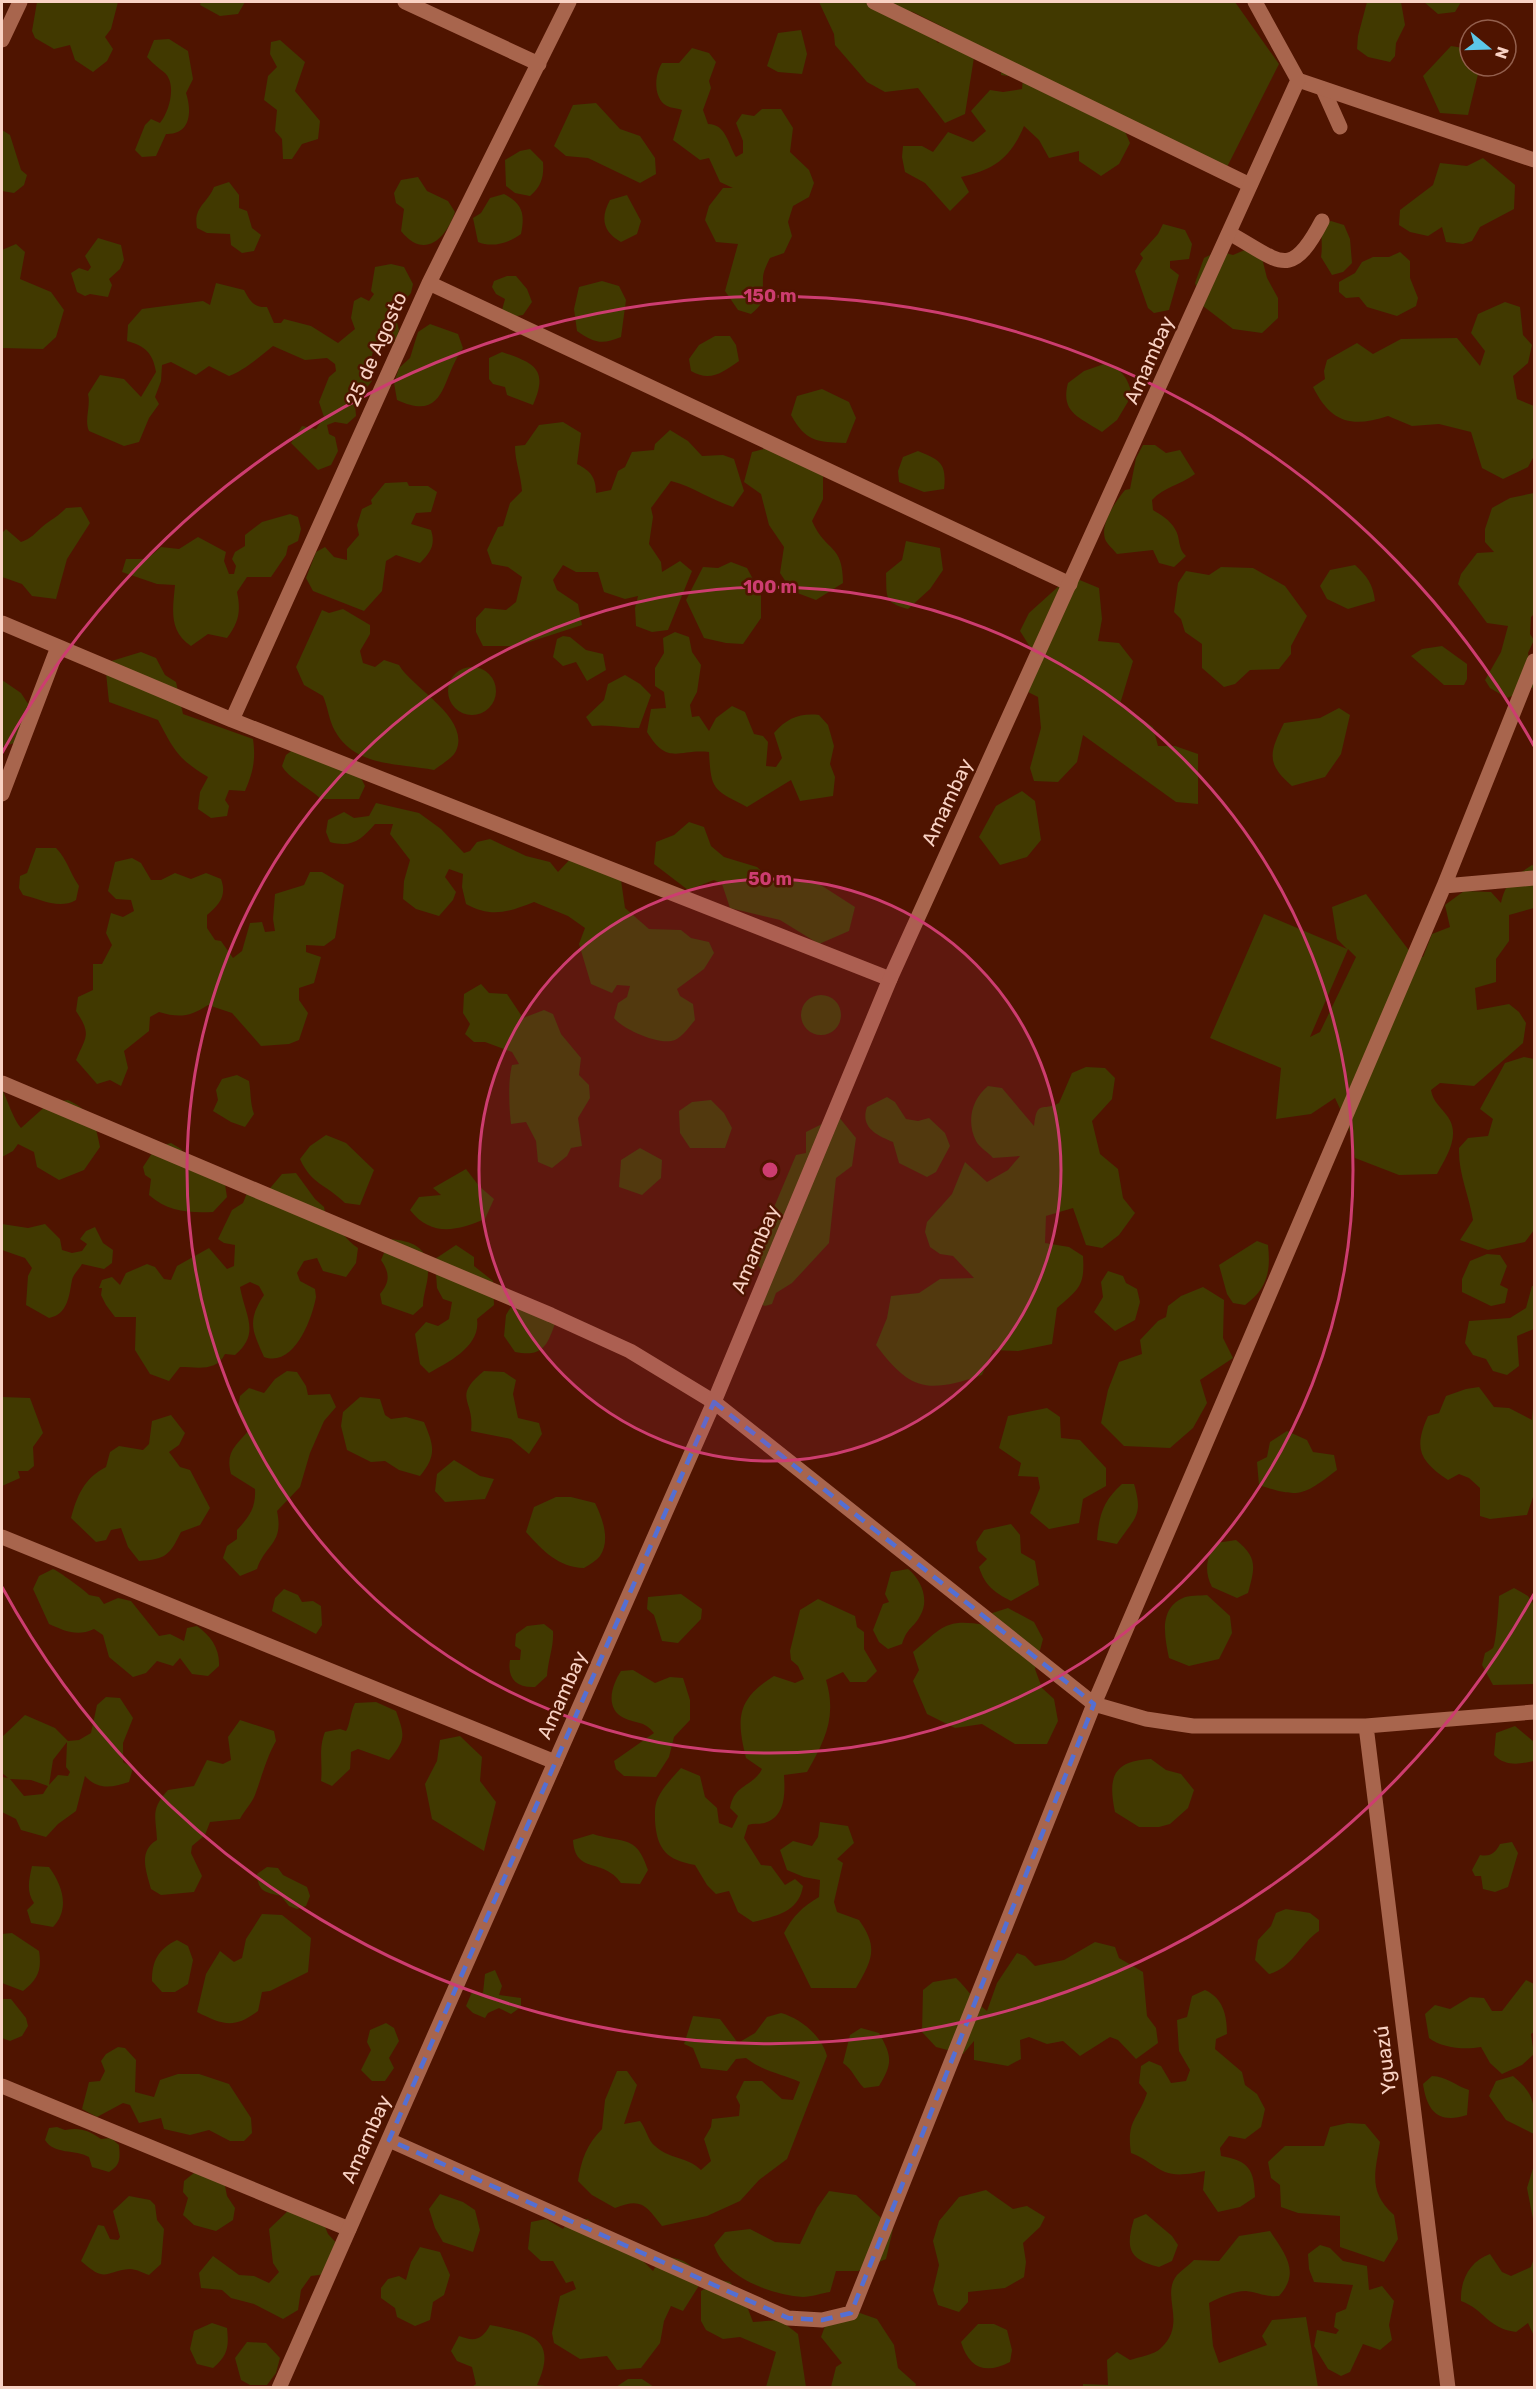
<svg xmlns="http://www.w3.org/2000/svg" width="1536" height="2389" viewBox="0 0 1536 2389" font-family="Rubik,sans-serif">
<rect width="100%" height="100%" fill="#4f1400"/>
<path fill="#413900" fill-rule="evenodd" d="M37,2H118L111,29L105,37L113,49L107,61L93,72L75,60L70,45L54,49L35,38L32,31Z
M201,2H245L238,14L220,16L200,5Z
M819,2H1235L1279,64L1227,167L1123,127L1130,143L1119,164L1101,176L1079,161V151L1049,158L1039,140L1024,126C1011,157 995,170 961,177L969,192L950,211L925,183L905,172L902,157L903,146H922L933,152L948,132L973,142L986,131L971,111L990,90L1003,92L1022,89L1023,78L1001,75L1002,56L979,45L975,51L965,114L945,123L918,88L885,92L867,82L835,45L834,34ZM911,11L949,30L948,36L938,43Z
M1367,2H1401L1405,25L1396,43L1395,56L1390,62L1368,57L1357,49L1358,36Z
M1424,2H1461L1455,12L1438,14Z
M801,30L807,54L802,74L778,72L767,66L778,33Z
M169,39L188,51L193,79L186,93C192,111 191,135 166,134L156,156L142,157L135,150L145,125L151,119L160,123C169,112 177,85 165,73C159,68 153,64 147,57L154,40Z
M280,40L305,62L295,91L320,121L318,139L302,144L292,159H283L282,139L275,131L277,110L264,100L268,76L277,67L270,54L271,42Z
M1451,46L1470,49V66H1480L1468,115L1440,113L1423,76Z
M692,48L709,53L716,62L709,81L711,88L703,110L708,124C726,124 728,144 736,157L743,153V141L736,123L742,114L754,116L762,109H781L793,128L790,152L809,170L814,183L809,197L793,206L788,222L792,236L784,253L770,258C767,264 763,272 763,278C762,297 768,300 751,314L738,310L725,291L738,244L716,242L705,220L709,206L723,188H733L720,182L709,158L700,160L673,140L682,110C677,108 668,108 664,104C653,94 655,74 662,63H679Z
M596,103L620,129L640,136L655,158L656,174L640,183L588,158L566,156L554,146L573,105Z
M2,130L10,135L21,170L27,175L24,185L14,193L2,191Z
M530,149L543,162C544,176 542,186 530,196L515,193L506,186L505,160L520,151Z
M1483,158L1515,185L1514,209L1480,227L1472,241L1463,244L1446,242L1442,227L1428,236L1410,232L1399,225L1400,210L1433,185L1440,163L1467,166Z
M418,177L427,191L448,201L455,212C446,239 424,260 401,231L404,209L396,203L394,193L401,180Z
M229,182L239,195V208L247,211L252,228L261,235L254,251L242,253L231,245L230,234L207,233L197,228C193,207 207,204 214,187Z
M504,194C523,204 525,214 521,234C509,243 492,248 478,242L473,218L481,213L490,198Z
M627,195L641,221L637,234L621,242C603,232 600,218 610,200Z
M1331,221L1344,225L1350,239L1352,263L1343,272L1332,275L1321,257C1323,245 1320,236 1323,224Z
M1163,224L1185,230L1192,244L1189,259L1170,261V268L1179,275L1169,310L1154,313L1148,308L1135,271L1143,258L1140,254L1158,234Z
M98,238L121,245L124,260L120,269L109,279L112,285L108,297L90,294L85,296L77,292L71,273L79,268L88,271L91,267L85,256Z
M16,244L25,252L20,279L51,292L64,310L56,337L43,349L2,348V250Z
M1247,249L1261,254L1267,278L1278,298V318L1262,333L1233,329L1203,306L1195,283L1204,258L1218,251L1233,255Z
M1400,252L1410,261V278L1418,298L1416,306L1397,316L1367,307L1359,297L1346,298L1339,292V282L1355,273L1362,262L1373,257H1389Z
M391,264L404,267L413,284L411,293L401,304L396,319L399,330L395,344H383L372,354V381L355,402L356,416L347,424L335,422L327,425L329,434L335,437L338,451L331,465L318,470L291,443L302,426L316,429L324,417L319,402L329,377L336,371L335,364L327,358L305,360L273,346C261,356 243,371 229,376L209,366L196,375L171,362L162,365L161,381L155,397L159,404L149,418L139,442L124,446L89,431C84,420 91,406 88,394L100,375L124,379L141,397L156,372C153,353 145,346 127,341L128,325L142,309L203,301L210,305L216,283L244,290C250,301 254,308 267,307L274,323H281L284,319L311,326L338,343L355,329L351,318L354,301L361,297L369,301L374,294L371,291L375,267Z
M507,276H516L527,289L532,302L523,315L510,317L502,310L505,299L496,294L492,287L494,281Z
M602,281L619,286L626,300L621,337C602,345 594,343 577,331L574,309L579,287Z
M1505,302L1520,307L1523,335L1532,345L1528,363L1513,376L1517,399L1534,406V456L1528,467L1503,479L1482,468L1471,432L1439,424L1412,426L1388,416C1352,428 1331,423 1313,387L1325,379L1324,371L1327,360L1357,343L1373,354L1401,339L1457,338L1480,366L1485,351L1471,333L1478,314Z
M430,324L458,334L463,348C441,378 447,423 397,400L394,383L399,368L410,358L418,332Z
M715,336H730L736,345L739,361C722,373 710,382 691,371L689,359L699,345Z
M502,352C534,363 549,369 533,405L507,395L505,387L493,384L489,379V358Z
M1107,363C1123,371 1128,378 1132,395L1117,420L1102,432C1080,417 1060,413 1068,383L1084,371Z
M822,389L849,402L856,418L846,443C817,442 806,442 791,415L797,396Z
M563,422L581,433L577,464C591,471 596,478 596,493L611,490L618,471L625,467L632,452L654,450L655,444L670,430L688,441L702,456L723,455L734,459L744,491L733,507C711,500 694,487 671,481L651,508L653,517L649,544L661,562L662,572L680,561L692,571L668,630L652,632L636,626L635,608L638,596L625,599L604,592L598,572H576L563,565L553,580L557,590L578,604L582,625L517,646H483L476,632V618L485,608L506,610L516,602L522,577L508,567L492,564L487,550L498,527L503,526L510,503L522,491C521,475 515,462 515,446L525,445L539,425Z
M1143,445H1155L1166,453L1180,450L1195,474C1180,485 1164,487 1152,500L1153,510C1161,515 1170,520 1175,529C1181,538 1177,548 1186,556L1174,567L1159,563L1153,550L1117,554C1114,550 1107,544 1105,539C1100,523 1116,501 1125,490L1130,489L1136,458Z
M772,447L823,475V499L812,521C826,553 843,543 843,583L816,600L792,591L780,573L784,547L769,525L761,494L744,482L752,452Z
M918,451C940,460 947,463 944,489L924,492L899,482L898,471L903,457Z
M407,482L409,486H428L437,492L431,512L416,513L411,524L431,530C436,545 430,553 420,563L396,555L386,561L382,591L364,611L313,591L306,578L316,552L325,547L334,557L347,560V549L359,535L357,525L362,509L372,504L371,500L385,483Z
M1534,493V614L1531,617L1530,634L1534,640L1528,653L1534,687L1507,698L1490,688L1485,680L1501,652L1508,626L1487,623L1458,584L1461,574L1477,553L1494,552L1485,542V529L1492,508L1510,498Z
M81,507L90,523L67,559L56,599L32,596L22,584L2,577V533L6,529L21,542C32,538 34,534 42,527C50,520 59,516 66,508Z
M290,514L298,517L301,529L298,541L288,546L286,555L271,577H247L237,592C241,611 239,622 227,638L208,634L191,646C168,631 173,608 175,585L157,584L122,572L126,559H147L161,547L179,549L198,537L226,552L224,561L229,574H234L236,566L232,559L235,552L245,546V535L262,522Z
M906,541L940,548L943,570L930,589L908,609C883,602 887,597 886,573L902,560Z
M731,562L747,568L761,594V618L743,644L726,643L704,638L686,600L703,567L718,568Z
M1355,565C1367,576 1373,584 1375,601L1348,609L1327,599L1320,586L1330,570Z
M1221,567L1253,568L1285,586L1307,616L1291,646V654L1279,669L1250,670L1235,684L1224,687L1202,668V644L1185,632L1181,619L1174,612L1178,583L1186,571L1209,575Z
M1070,576L1099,588L1102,619L1098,641L1119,643L1133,661L1120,704L1153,727L1158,746H1175L1198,754V804L1176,802L1083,735L1077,762L1058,782L1034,781L1030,768L1041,728L1038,697L1028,692L1037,658L1020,631L1029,613Z
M343,609L370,625V634L360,651L363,663L375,667L384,660L399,665C412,688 471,718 456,751C452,759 440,765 434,770C398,763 355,767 335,731C329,721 328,707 323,696L304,685L296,667L322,610L329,613Z
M675,632L689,637L692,652L701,665L697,692L690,705L692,717L699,716L709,731L716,718L732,706L745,712L754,734L763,736L768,742L766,766L776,767L782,758L774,733C787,718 800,713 819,715L828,725L834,746L830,764L835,777L833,796L800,801L791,780L747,807C713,789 711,791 709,752C677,749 668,766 647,732L651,709L666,708L664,692L655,686V668L664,653L663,638Z
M563,636L570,637L586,650L603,654L606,670L587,681L576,662L563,666L553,657L557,639Z
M1442,646L1467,664V679L1464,685H1444L1411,656L1422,649Z
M141,652L156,658L165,675L176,682L183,714L253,739C256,760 253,772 245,791L229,790L225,800L229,806L227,816L211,818L198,809L200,792L208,777C178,759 174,750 158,720L109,702L105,663Z
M448 691a24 24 0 1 1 48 0a24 24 0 1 1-48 0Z
M625,675L640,684L651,695L639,728C623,728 608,724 592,726L586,717L604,700L608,684Z
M2,680L21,693L32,710L27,739L2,747Z
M1339,708L1350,715L1341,754L1325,777L1292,786C1265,763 1270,752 1284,723L1320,718Z
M299,745L354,764L365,786L359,799H321C310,788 288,778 282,766L286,755Z
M1022,791L1035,801L1041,840L1027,857L1000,865L979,837L996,806Z
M376,803L419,813L441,829L464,853L470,851L477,842L490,839L526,856L550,862L558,872L575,854L620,873L625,908L649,929L681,930L691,938L709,942L714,953L704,969L677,989L680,996L693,1004L695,1020C690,1026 682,1037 675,1040C660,1046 624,1030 614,1018L618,1003L627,997L630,986L617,985L612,993L591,984L579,944L585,928L568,916L534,902C509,912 491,918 466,904L462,887L463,874L449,869L445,877L456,892L453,900L439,916L416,909L403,899L404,881L410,860L390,834L393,824H375C361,840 352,848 330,842L326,832L328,820L344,812L354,818L369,816Z
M689,822L704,827L711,846L724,857L757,867L774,883L813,880L855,907L849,931L819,944L780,920L730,908L722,884L714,880L688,890L654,864L656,842L674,835Z
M36,848H56C67,859 70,873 79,886L76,900C59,910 40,899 23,895L19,888L20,876L27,873Z
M132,858L141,863L151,880H161L175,873L191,879L206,873L221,879C227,895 220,904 207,915V928L215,940L221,941L233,958L242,951L250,923L262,922L265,932L275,931L273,919L275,894L304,885L310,872H322L344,885L335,938L324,946L306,945V952L321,957L314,983L299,988V1000L308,1013L299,1040L289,1044L261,1046L232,1013L208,1005C190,1017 179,1018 159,1012L150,1017L149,1031L124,1051L128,1068L121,1086L110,1080L97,1084L76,1060C86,1036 92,1035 76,1011L78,997L93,990V964H102L112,945L106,933L111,913L123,917L134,911L131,900L116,899L108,891L115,862Z
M1532,865L1534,866V908L1509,915V941L1496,959V982L1475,988L1477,1010L1509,1004L1519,1012L1526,1023L1523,1043L1474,1086L1440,1083L1431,1090C1433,1102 1441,1107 1448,1117C1461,1136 1446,1157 1437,1174L1399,1175L1355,1158L1349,1128L1335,1098L1311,1114L1276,1119L1281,1068L1210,1038L1264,914L1347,949L1337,939L1332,907L1366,894L1411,953L1423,957L1432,934L1450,927L1445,905L1464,891L1491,892L1501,903C1506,881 1514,877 1532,865ZM1348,949L1356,957L1320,1032L1310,1037Z
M481,984L489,993L507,994L523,1018L544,1010L553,1014L561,1034L581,1058L579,1075L589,1085L590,1098L578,1118L582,1146L571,1148L567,1156L552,1168L538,1162L536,1141L526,1122L511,1124C509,1108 508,1080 512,1065L519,1064L512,1052L485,1042H474L465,1034L470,1024L463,1013L464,994Z
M801 1015a20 20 0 1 1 40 0a20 20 0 1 1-40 0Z
M1524,1057L1534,1059V1230L1525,1242L1488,1250L1460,1240L1473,1220C1469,1195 1458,1173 1459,1148L1468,1138L1488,1136L1493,1119L1480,1109L1505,1063Z
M1086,1067L1105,1068L1115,1078L1112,1099L1092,1121L1100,1154L1118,1169L1123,1198L1135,1213L1119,1235L1102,1248L1086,1245L1073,1208L1046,1216L1045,1243L1069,1247L1083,1256C1085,1286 1079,1289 1057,1308L1052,1344L1018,1351L993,1350L982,1375C928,1393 911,1392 876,1345L887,1318L891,1296L919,1293L940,1279L974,1278L953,1256L940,1254L930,1247L925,1232L927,1222L952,1194L965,1162L987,1182L1008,1170L1020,1156L993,1158C989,1153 979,1147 976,1141C966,1121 972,1099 988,1086L1002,1088L1034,1126C1037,1099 1042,1112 1059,1103L1072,1073Z
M237,1075L249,1081C251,1092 250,1103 254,1114L245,1127L231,1122L213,1111L218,1100L216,1090L222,1079Z
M2,1089C8,1101 13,1119 21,1128L49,1103L68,1100C90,1110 96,1123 100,1147L84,1170L59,1180L37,1167L34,1152L18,1144L13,1151L2,1157Z
M887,1097L895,1102L906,1119L918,1121L929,1118L945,1133L950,1146L936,1172L927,1177L899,1163L893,1142C876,1135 860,1127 867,1107Z
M711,1100L724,1113L732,1128L725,1148H690L680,1133L679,1111L692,1102Z
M838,1116L856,1138L852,1166L836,1178L829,1243L792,1283L776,1293L772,1304L765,1306L760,1304L764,1274L753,1257L796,1155L806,1153V1132Z
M326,1135L346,1143L374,1170L360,1205L345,1203C327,1185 311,1184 300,1159L310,1146Z
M171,1143L181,1149L188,1159L224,1178L227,1197L213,1212C189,1213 168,1212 149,1195L151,1179L145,1175L143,1167L156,1147Z
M640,1148L662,1160L661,1178L642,1195L619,1187L621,1160Z
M466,1169L479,1186L494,1199L485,1219C457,1231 431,1237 410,1210L419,1197L441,1195L433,1188Z
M296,1173L315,1199L324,1207L326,1217C339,1226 345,1240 358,1248L356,1263L346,1277L323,1271L317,1258L304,1261L297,1273L300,1281L315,1289L316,1297C312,1319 294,1368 264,1357C252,1330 247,1321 264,1295L259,1286L250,1282L240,1287C245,1316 261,1333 235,1355L225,1354C216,1372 198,1367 180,1367L169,1381L150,1374L135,1350L136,1317H115L106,1305L101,1295L102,1288H99L102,1280L112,1277L120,1285L126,1273L147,1264L155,1267L164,1279L171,1280L177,1266L209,1248L227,1269L234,1266L235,1245L224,1243L218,1239L232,1210L243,1203L249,1188L266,1193L282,1174Z
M2,1224L28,1228L45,1224L60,1239L62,1250L72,1253L82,1251L87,1244L80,1239L86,1231L95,1227L103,1243L113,1250L112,1263L104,1269L82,1264C79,1269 73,1275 72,1280C69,1296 68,1314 49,1318L26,1305L28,1276L32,1268L25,1258L2,1250Z
M390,1239C412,1241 429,1247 428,1272C428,1284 423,1294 423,1306L413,1315L382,1304L380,1294C390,1282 390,1273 381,1260Z
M1257,1241L1268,1245C1271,1272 1267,1289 1245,1305L1233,1303L1227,1294L1219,1265Z
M456,1245L474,1257V1266L493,1281L494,1305L477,1319C481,1346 449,1362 429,1373L420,1364L415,1334L426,1322L438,1326L449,1319L452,1302L443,1299L437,1288L435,1259Z
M1487,1254L1500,1255L1507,1266L1500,1285L1508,1289L1505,1303L1491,1306L1462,1292V1279L1470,1261Z
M1108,1271L1123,1276L1126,1283L1137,1289L1140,1302L1135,1320L1115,1331L1094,1312L1103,1297L1101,1282Z
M1532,1286H1534V1329L1517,1336L1519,1366L1507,1375L1493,1371L1486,1359L1473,1355L1465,1343L1469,1321L1510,1318L1526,1308Z
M1203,1287L1224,1300L1223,1338L1233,1358L1200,1380L1207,1403L1193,1428L1170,1448L1124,1446L1101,1423L1108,1390L1119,1362L1142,1354L1140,1340L1158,1321L1166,1317L1168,1306L1181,1296Z
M515,1300L557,1318C548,1343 545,1358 515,1352L504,1336L506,1315Z
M287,1371L297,1372L306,1386L308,1395L330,1394L336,1407L324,1421L310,1453L300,1487L277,1511C284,1544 266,1543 257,1569L240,1576L223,1558L227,1546L237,1539V1530C249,1517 256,1508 255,1489L231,1474C225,1451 236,1446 249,1430L237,1412L240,1396L249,1388L264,1393L275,1379Z
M484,1371L504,1372L516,1380L513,1394L518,1418L539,1423L542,1434L529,1454L511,1439L471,1431C475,1399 451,1398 484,1371Z
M1479,1387L1494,1407L1509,1408L1532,1420L1534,1396V1494L1527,1515L1490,1519L1480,1516V1488L1469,1478L1459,1474L1448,1480C1420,1461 1413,1449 1428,1416L1439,1413L1446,1396L1466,1389Z
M2,1397L30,1398L43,1433L33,1447L34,1466L28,1471H18L20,1478L2,1486Z
M360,1397L380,1399L385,1415L391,1419L406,1417L424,1422C434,1446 437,1455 420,1476L399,1470L385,1461L371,1462L347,1450L341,1426L343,1412Z
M1047,1408L1060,1417L1061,1438L1080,1440L1106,1468V1486L1083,1499L1079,1523L1049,1529L1030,1513L1040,1488L1038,1477L1018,1476L1021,1463L999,1448L1008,1416Z
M171,1415L185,1433L179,1445L169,1452L180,1467L190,1470L210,1508L200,1525L181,1532C169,1556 166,1559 139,1561L128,1547L121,1528L111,1530L106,1540L96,1542L71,1518C77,1496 84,1478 106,1467L110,1452L119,1446L143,1450L149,1444L152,1421Z
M1287,1431L1307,1440L1313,1452L1334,1455L1337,1470C1304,1495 1300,1499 1259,1485L1257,1462L1267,1457L1270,1442Z
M454,1460L480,1476L494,1479L485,1499L445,1502L435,1491L437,1474Z
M1122,1484H1134C1144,1517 1134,1518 1117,1544L1097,1540C1099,1515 1103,1501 1122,1484Z
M556,1497H571L595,1503C602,1517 611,1540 600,1556C597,1560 589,1565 584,1568C558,1567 543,1551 526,1532L534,1507Z
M1011,1524L1020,1535L1021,1553L1035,1561L1039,1585L1011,1601C994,1592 985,1586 979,1567L987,1559L978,1551L976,1542L984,1530Z
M1236,1540C1258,1558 1255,1567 1248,1593L1237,1598L1212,1587C1204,1571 1206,1558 1216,1543Z
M53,1569C57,1570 87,1592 89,1595L99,1597L104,1604L118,1598L131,1601L159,1636L170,1634L184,1641L187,1628L197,1626C211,1636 220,1649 219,1666L208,1676L192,1674L180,1658L173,1666L157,1661L146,1673L133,1677L109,1657L103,1635L94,1629C77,1637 65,1631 49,1624L33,1589L39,1576Z
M908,1569C921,1579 930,1600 920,1616C913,1629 908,1626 902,1644L888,1649L879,1642L873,1630L883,1604L889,1602L885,1594L891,1572Z
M1514,1588L1528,1596L1534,1605V1684L1493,1685L1482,1665L1485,1653C1488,1651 1491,1650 1493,1648C1496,1645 1499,1602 1499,1596Z
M284,1589L298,1595L302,1602L313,1601L321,1606L322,1625L316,1634L272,1611L275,1598Z
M681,1594L702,1609L701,1619L678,1643L662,1641L654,1615L647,1609L648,1597Z
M1207,1595L1230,1616L1232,1633L1219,1659L1189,1666L1169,1658C1165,1638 1158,1609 1183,1598C1188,1595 1200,1596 1207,1595Z
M818,1599L855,1616L857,1627L864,1632V1649L877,1671L866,1682H850L843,1672L826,1680C837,1717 825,1740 807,1772L784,1775C785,1791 786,1815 767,1822C761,1825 754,1823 748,1825L744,1838L761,1865L771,1866L785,1885L795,1879L803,1886C799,1912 776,1916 753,1922L738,1912L729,1891L716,1894L707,1885L695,1865C667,1860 657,1850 655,1821C655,1811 654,1804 660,1794C665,1785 674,1776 681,1768L700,1776L705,1797L717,1808L719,1823L732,1828L738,1816L730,1808C734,1784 753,1787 762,1769L746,1758C736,1718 737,1699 774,1676L795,1683L804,1679L798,1666L791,1660L790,1651L800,1610Z
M1008,1608L1034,1622L1043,1639L1035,1669L1042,1688L1054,1699L1058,1721L1047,1744H1015L982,1724L955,1728L927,1714L913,1681L919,1670L913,1652C942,1628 944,1618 985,1625L983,1616Z
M544,1624L553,1631C554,1647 548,1660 547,1676L535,1687C516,1688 507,1678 510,1660H520L521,1650L515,1646L516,1634L527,1626Z
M633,1670L655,1683L670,1677L683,1678L690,1700V1720L674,1737L669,1757L656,1777L624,1776L616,1769L614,1761L654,1733C645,1721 637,1724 624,1718C604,1708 612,1685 621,1671Z
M106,1697L120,1698L133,1718L123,1743V1762L133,1768L129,1782C111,1788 98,1790 85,1776L76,1811L58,1824L46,1837L21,1830L16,1819L2,1812V1777L8,1778L2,1773V1737L25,1715L55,1728L68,1741L79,1740L91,1733L97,1705ZM67,1742L66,1767L70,1772L68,1776L58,1775L49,1785L53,1760ZM10,1779L31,1780L48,1786L43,1794L24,1796Z
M376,1702L396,1711C405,1736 406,1739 389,1760L358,1749L351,1752L350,1769L332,1786L321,1781C323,1762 318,1750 325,1732L340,1729L346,1731C350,1725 350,1713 355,1703Z
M240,1720L274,1731L276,1741C266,1759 262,1776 255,1795C252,1803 244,1811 240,1819L210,1822L205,1835L192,1846L191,1853L202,1876L194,1892L161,1895L151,1889C146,1871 138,1851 157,1840C156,1816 150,1810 168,1790L194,1786L207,1760L223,1764L231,1760L228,1737Z
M1515,1726L1534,1742V1761C1520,1764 1506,1767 1494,1755L1496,1733Z
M460,1736L482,1757L480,1781L496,1802L484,1851L432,1819L425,1784L437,1761L440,1740Z
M1151,1759L1166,1770L1181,1774L1194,1790L1188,1808L1170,1824L1159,1827H1139L1115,1812C1108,1778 1112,1761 1151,1759Z
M820,1822L848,1826L854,1843L837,1859L843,1863L834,1902L837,1912L859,1920C879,1948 872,1960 856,1988H811L784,1933C793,1916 802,1907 819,1897L820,1880L804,1877L787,1870L780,1850L793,1841L812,1846L818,1837Z
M593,1834C625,1844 636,1834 648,1870L640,1884L621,1883C603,1857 575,1875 573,1840Z
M1512,1842L1518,1853L1508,1887L1495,1892L1483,1889L1481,1876H1475L1472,1870L1480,1855C1491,1857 1495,1853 1500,1844Z
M32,1866L49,1867C63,1886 70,1909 53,1927L31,1923L27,1910L34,1903C26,1891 29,1880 32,1866Z
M267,1867L278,1868L283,1875L307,1887L310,1896L306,1906L297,1909L289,1906L281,1896C265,1892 258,1892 257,1874Z
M1286,1909L1310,1913L1319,1920V1931C1301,1943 1291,1969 1269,1974L1255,1960L1258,1940L1271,1926L1276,1913Z
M262,1914L282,1915L311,1938L308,1972L270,1991L262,1992L258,2011C234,2029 223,2025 197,2012L206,1974L220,1951L234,1962L242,1958L246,1939Z
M12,1933L39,1951C42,1970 38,1979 23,1991L2,1983V1934Z
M177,1940L188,1946L193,1960L188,1984L175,1992H162L152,1981C152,1961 158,1949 177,1940Z
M1095,1942L1115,1947L1119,1958L1143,1972L1147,2016L1156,2028L1158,2043L1136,2059L1118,2040L1110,2037L1080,2056L1063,2041L1047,2044L1029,2037L1020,2040L1021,2059L1008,2066L974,2060V2041L963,2054L936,2047L922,2032L923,1990L933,1982L956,1978C968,1989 974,2001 987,2011L997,1983L1017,1953L1025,1956L1035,1966L1064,1960Z
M495,1970L502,1986L499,1995L521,1998V2007L511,2014L499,2008L488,2013L485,2018L473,2013L466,2006L472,1992L483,1993L485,1974Z
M1526,1980L1534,1984V2032L1531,2034L1534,2054L1522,2065L1502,2074L1490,2063L1481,2047C1464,2050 1442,2048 1429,2038L1425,2014L1435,2005L1450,2009L1470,1997L1484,1998L1492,2011H1502Z
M1205,1990C1223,1998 1227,2015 1227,2034L1216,2039L1215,2049L1242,2072L1245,2085L1257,2094L1265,2109L1261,2127L1245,2139L1229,2136L1220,2148L1221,2156C1249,2161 1254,2169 1255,2197L1240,2207L1218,2212L1203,2190L1205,2171C1194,2173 1177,2177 1165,2172C1153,2167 1147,2159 1131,2153C1126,2120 1138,2120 1147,2093L1139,2083L1141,2066L1149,2061L1161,2066L1171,2083L1186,2081L1190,2070L1179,2051L1177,2020L1187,2017L1192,1996Z
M2,1999H11L26,2018L28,2026L22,2036L10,2041L2,2038Z
M781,2013C800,2018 822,2036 827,2056L787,2159L759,2180L740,2201L707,2216L662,2226C646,2206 642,2197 615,2208L592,2195L578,2181C581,2160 587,2144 602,2129L605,2100L617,2071H627L637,2085L624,2124L640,2121C646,2128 648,2141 655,2146C669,2159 688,2157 701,2170L711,2161L704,2139L711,2127L712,2119L739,2116L740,2105L736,2097L744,2081H762L782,2099L793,2100L800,2082C780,2073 764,2072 746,2058L736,2059L727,2071L701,2068L693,2048L684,2044L693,2016L720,2019L738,2043L755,2033L767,2017Z
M386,2023L394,2028L399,2041L389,2058L394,2068L385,2081H372L361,2070L371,2050L367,2042L370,2030Z
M861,2028L879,2033C892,2056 893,2063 879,2086L864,2088C855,2079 853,2070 843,2063L850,2035Z
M118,2047L125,2048L136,2060L135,2092L154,2097L160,2080L178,2074H199L229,2084L251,2118L252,2133L244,2141H230L209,2130L190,2135L164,2129L161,2118L139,2123L130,2105L123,2103L97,2117L82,2109L89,2082L100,2081L105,2071L101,2061L106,2054Z
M1432,2076C1446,2076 1456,2086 1469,2090L1467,2115C1439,2124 1427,2112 1423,2084Z
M1513,2076C1536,2095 1535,2105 1534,2134L1506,2120L1489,2096L1496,2081Z
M1348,2123L1365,2124L1380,2142C1375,2173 1368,2192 1394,2215L1398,2239L1384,2262L1340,2247V2216L1298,2213L1281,2207L1280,2185L1271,2178L1268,2162L1285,2146H1324L1330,2127Z
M57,2127L65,2130C79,2127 89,2130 101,2139L111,2138L119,2145C120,2158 121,2165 109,2172L92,2167L89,2157C75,2149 54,2155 45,2140L49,2128Z
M1534,2165V2224L1527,2188Z
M200,2168L224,2181L227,2196L235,2208L233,2220L216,2231L194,2225L183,2215L188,2198L183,2192L184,2181Z
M986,2190L1013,2209L1027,2206L1045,2217L1040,2227L1023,2243L1026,2262L1024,2277L1005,2288L968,2292V2302L959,2312L938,2305L933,2290L939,2265L933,2241L939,2221L959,2197Z
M829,2191L856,2195L893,2229L886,2259L858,2271H836L830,2292C822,2293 811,2297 803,2297C769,2294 725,2278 714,2245L725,2232L750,2229L775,2242L800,2244L817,2208Z
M440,2194L463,2202L475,2210L480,2230L473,2252L443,2242L435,2228L429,2209Z
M129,2196L150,2200L155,2205L157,2220L164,2229L161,2264L149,2275C143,2273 136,2269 130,2269C104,2271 107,2284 81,2261L98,2225L104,2226L110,2239L118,2240L120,2237L113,2211Z
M290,2209L321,2217L328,2234L341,2248L334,2273L311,2276L301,2290L298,2310L283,2319L254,2304L231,2298L222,2290L201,2288L199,2273L213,2256L239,2275L254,2276L269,2283L279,2272L273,2263L269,2229Z
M1146,2214L1172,2236L1178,2245L1172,2261L1159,2267C1129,2259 1125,2249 1134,2219Z
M546,2219L563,2229L567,2223L588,2219L621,2251L637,2255L653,2271L661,2257C681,2256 697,2265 700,2284L683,2311L671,2306L664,2321L660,2343L641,2368L617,2370L607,2356L580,2359L554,2343L552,2333L560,2296L576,2289L573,2281L566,2283L553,2261H541L528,2249L531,2222Z
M1270,2231C1285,2254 1301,2272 1279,2296C1264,2297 1257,2292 1246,2291C1233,2291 1219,2298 1209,2303L1213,2346L1219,2363L1267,2345L1262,2336L1272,2320L1306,2317L1318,2387H1083V2384L1108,2385L1107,2360L1117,2352L1130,2360C1139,2357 1154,2355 1161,2348C1188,2323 1160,2296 1177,2275C1182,2270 1189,2265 1194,2260L1219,2261L1239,2236Z
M1320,2245L1330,2248L1343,2261L1367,2266L1369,2290L1382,2286L1394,2301L1389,2325L1392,2340L1380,2350L1363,2344L1350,2372L1341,2376L1328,2369L1314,2346L1317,2330L1336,2334L1339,2330L1334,2327L1336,2313L1346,2309L1353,2285L1314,2282L1309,2269L1308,2254Z
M420,2247L440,2252L450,2275L444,2295L433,2302L430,2320L415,2326L397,2317L395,2308L381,2298V2288L388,2279L399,2276L406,2280L411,2262Z
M1490,2254L1502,2272L1511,2276L1531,2267L1534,2258V2336L1528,2323L1516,2332C1487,2328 1485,2310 1461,2301C1460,2280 1470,2261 1490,2254Z
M720,2280L730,2282L748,2309L753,2322L780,2320L798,2334L806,2387H766L776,2352L740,2337L723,2339L706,2330L701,2321V2291Z
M843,2307L877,2319L894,2345L898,2368L916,2384L915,2387H831L836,2367L842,2363L821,2337L825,2326Z
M212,2323L227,2328C229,2347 228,2355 213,2368L197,2364L190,2349L194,2331Z
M978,2324H994L1007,2330L1012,2350L1010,2362C985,2375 969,2368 961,2342Z
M490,2325C529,2333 559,2337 537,2385L554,2387H472L476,2384L472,2367L457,2361L451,2351L459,2336C475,2342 482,2340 490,2325Z
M247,2342L266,2343L280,2358L276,2373L267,2385H250L241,2380L235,2358Z
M628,2379H642L654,2387H616Z"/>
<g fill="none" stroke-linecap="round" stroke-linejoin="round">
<path stroke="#a8654d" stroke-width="15" d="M1323,89L1340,127
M1229,233C1280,261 1290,282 1322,221"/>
<path stroke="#a8654d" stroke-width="15" d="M405,2L539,64
M874,2L1250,185
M2,40L20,2
M1298,80L1534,160
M429,283L1070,584
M2,623L232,720L890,979
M232,720L429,283L569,2
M2,794L58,647
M1444,886L1534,878
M2,1083L551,1315L630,1351L714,1402L1094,1704L1146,1719L1193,1726H1366L1534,1712
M2,1537L555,1762
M1366,1726L1448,2388
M2,2086L349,2229
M389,2140L788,2318L822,2320L851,2313L1094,1704L1444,886L1534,661"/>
<path stroke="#a8654d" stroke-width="15" d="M279,2388L714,1402L890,979L1298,80L1255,2"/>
</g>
<path fill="none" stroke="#546fd3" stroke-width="4.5" stroke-dasharray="12 8" stroke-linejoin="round" d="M714,1402L1094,1704L851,2313L822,2320L788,2318L389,2140Z"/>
<circle cx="770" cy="1170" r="291" fill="#cd3d70" fill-opacity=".12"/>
<g fill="none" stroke="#cd3d70" stroke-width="3">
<circle cx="770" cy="1170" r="291"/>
<circle cx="770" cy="1170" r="583"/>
<path d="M1534 1594A874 874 0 0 1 2 1587M2 753A874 874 0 0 1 1534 746"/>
</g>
<g text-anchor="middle" stroke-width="5" stroke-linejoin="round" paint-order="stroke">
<g font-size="20" fill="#f9d2c4" stroke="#4f1400">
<text transform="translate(376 349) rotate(-66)" y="7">25 de Agosto</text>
<text transform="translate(1149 360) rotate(-66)" y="7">Amambay</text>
<text transform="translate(947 802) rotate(-65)" y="7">Amambay</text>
<text transform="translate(755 1249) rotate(-67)" y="7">Amambay</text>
<text transform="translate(562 1695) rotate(-66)" y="7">Amambay</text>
<text transform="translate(1385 2060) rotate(-97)" y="7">Yguazú</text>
<text transform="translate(366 2139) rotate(-66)" y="7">Amambay</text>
</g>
</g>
<circle cx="770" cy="1170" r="9" fill="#cd3d70" stroke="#4f1400" stroke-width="3"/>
<g font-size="18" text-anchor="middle" font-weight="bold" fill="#cd3d70" stroke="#4f1400" stroke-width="5" stroke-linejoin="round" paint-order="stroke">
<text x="770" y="302">150 m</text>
<text x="770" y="593">100 m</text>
<text x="770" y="885">50 m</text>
</g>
<rect width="1536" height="2389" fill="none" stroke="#f9d2c4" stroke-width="6"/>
<g transform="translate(1488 48) rotate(109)"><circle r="28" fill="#4f1400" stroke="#93604e" stroke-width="1.5"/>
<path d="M0-4.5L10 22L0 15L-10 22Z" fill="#5cc7e8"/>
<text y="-9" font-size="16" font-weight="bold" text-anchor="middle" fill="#f9d2c4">N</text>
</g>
</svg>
